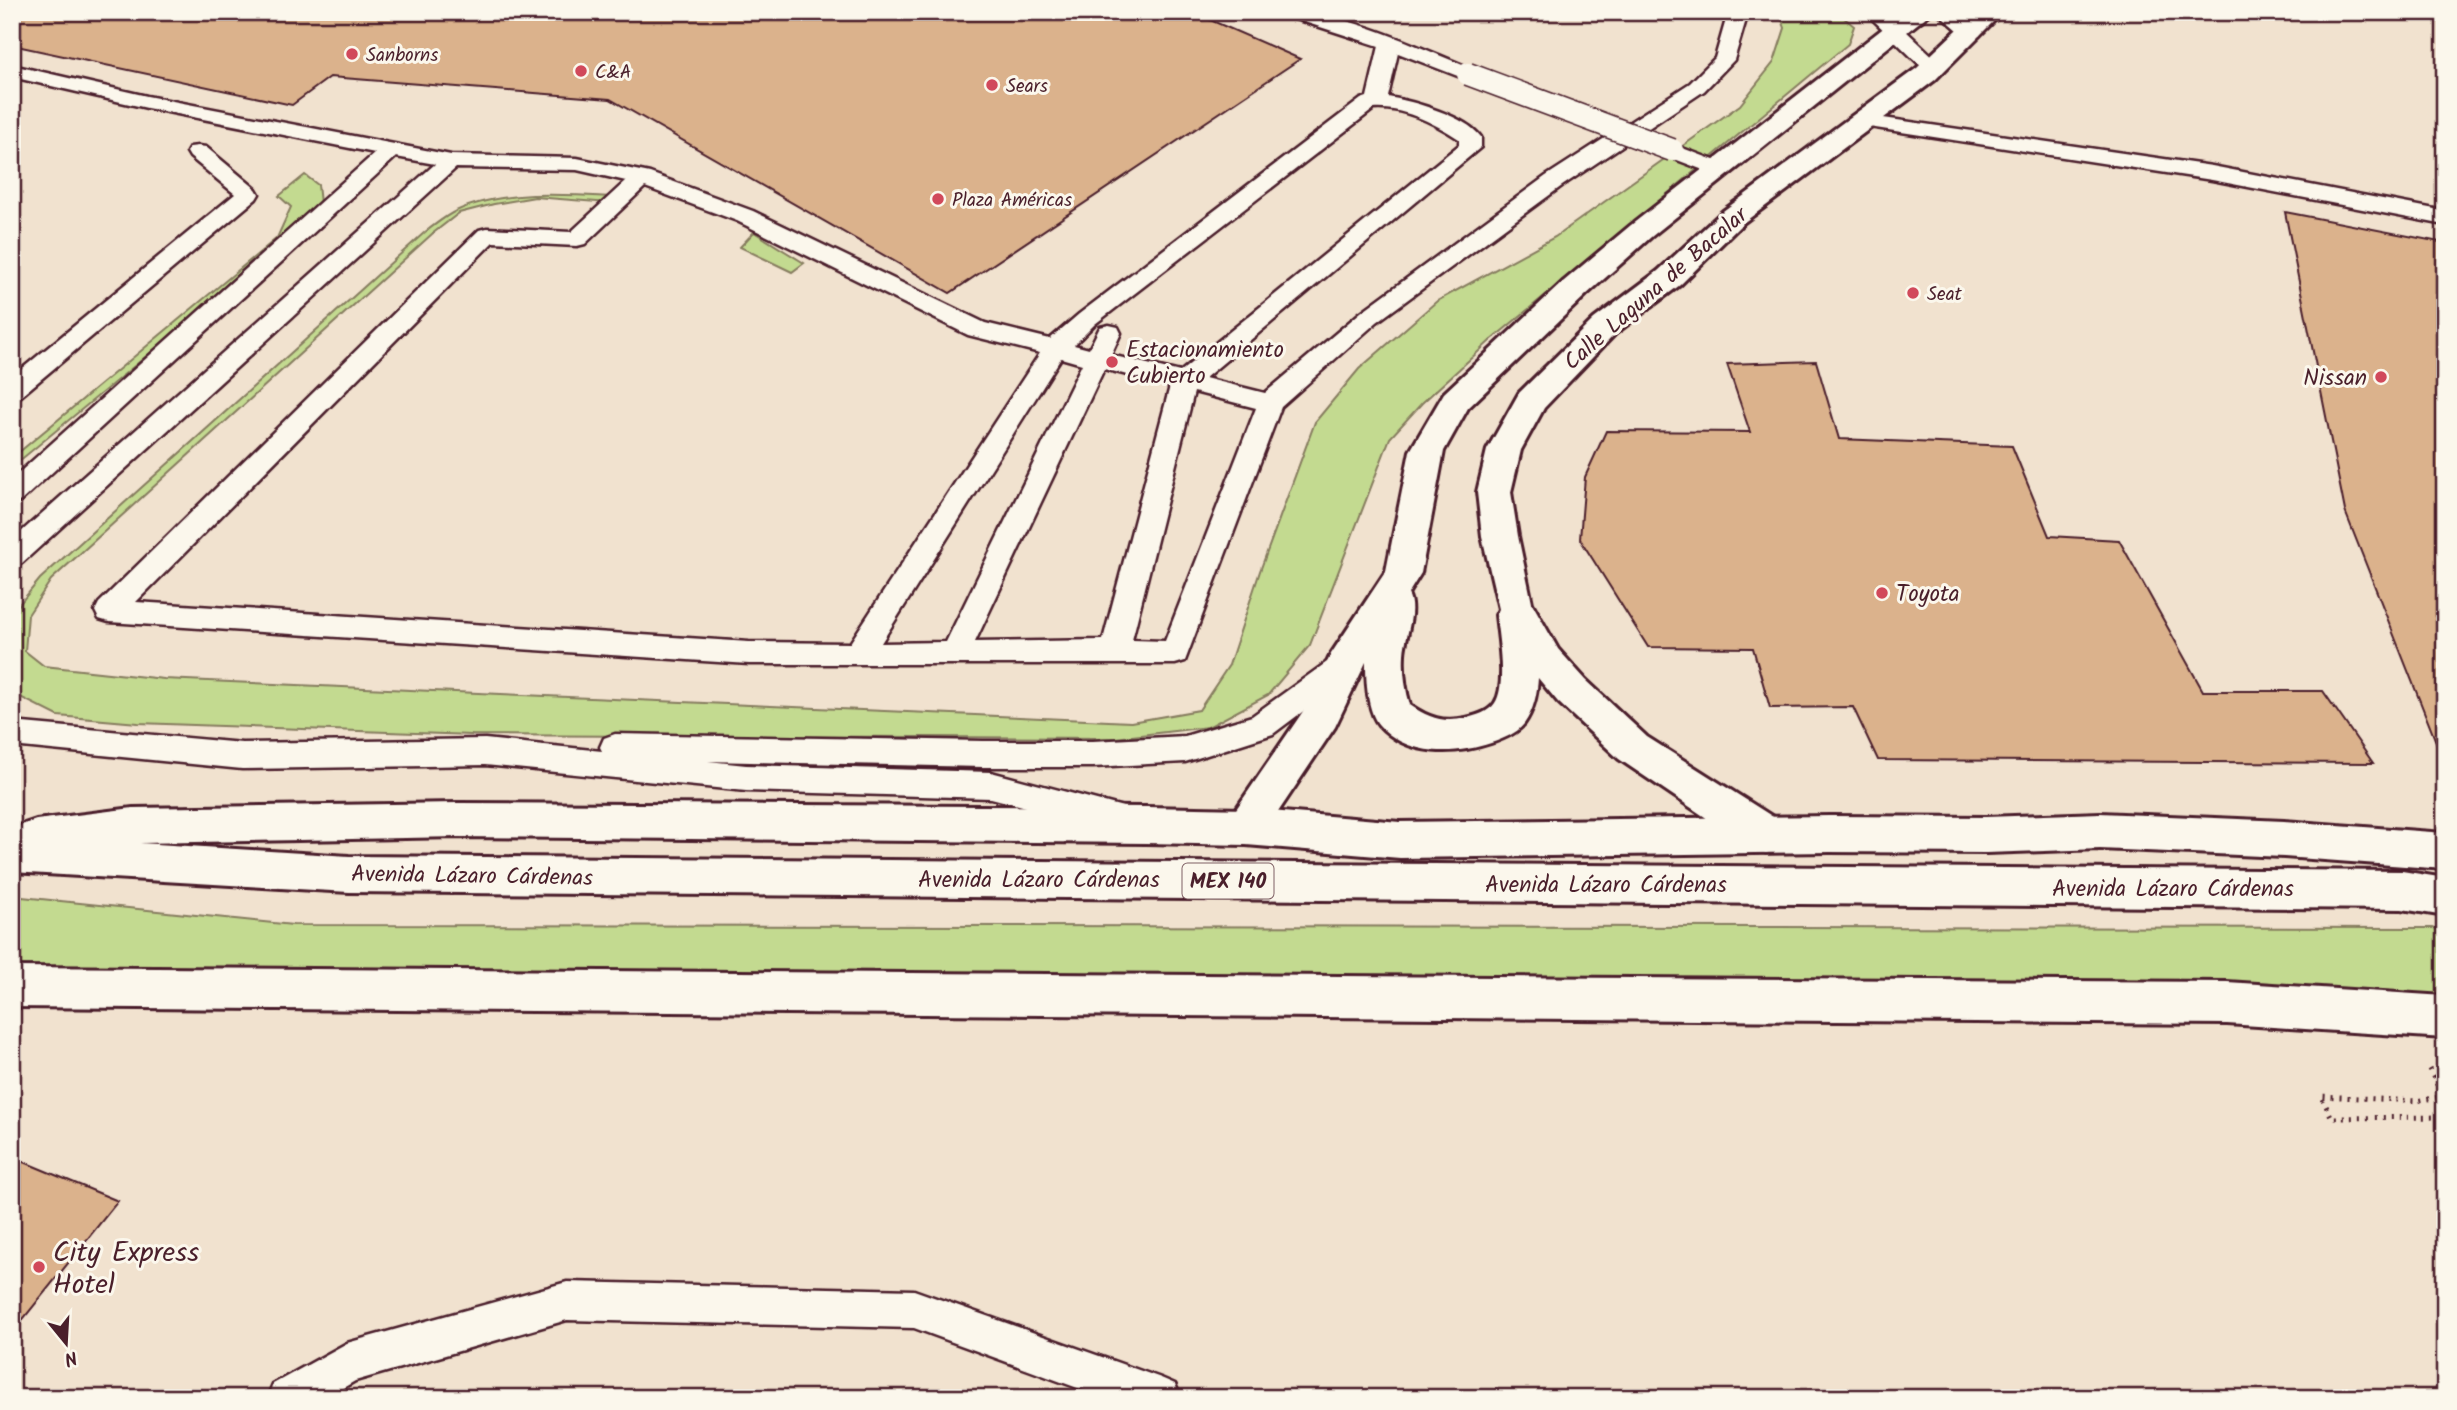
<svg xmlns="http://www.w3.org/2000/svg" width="2457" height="1410" viewBox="0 0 2457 1410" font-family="Kalam,sans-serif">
<rect width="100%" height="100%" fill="#f1e2cf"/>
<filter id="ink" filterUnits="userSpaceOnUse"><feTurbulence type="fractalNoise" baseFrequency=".0143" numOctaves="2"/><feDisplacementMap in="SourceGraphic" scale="14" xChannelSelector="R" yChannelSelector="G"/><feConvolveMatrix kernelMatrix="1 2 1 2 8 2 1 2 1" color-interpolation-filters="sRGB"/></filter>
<g filter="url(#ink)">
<path fill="#c3da90" stroke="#867c5e" stroke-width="2" d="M1779,12H1837L1854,26L1848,44L1490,341L1422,403L1390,438L1310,645L1268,695L1208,727L1115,738L472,735L138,723L58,716L12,693V613L40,579L425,232C435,225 445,216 456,211C501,190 564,194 612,197L609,203L535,197L494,204L459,213L432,234L51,580L28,615L25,651L44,666L164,679L1131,722L1199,710L1229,665L1260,571L1315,422L1359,369L1437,301L1555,237L1740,105L1774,62L1785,28Z
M305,175L318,185L320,203L287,240L12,467V458L277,238L291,207L279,196Z
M754,232L804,263L792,272L740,247Z
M12,896L293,925L2432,928L2445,929V1006L12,976Z"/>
<path fill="#dbb28c" stroke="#4a1f2b" stroke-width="2" d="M12,12H1192L1300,59L950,293L610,99L330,77L292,105L12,45Z
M2285,212L2445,243V757H2442L2345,511Z
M1816,361L1839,439L2012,446L2049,536L2119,540L2203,691H2323L2373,763L1878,760L1853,707L1770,708L1753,648L1648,647L1580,539L1585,477L1606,431L1750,432L1727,364Z
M12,1157L118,1201L12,1333Z"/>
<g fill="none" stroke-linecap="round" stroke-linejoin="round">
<g stroke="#4a1f2b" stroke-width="5">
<path id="service" d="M1284,12C1349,12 1415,46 1475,70L1478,74L1475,78L1468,80L1398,53L1388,97C1413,101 1466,116 1481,137V147L1205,378L1265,393L1361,312L1546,176L1690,83L1715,58L1725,23V12H1745V23L1734,60L1704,91L1562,186L1377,322L1281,407L1185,661L1175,664H749L109,622L99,619L95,611L99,603L479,230L487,228L571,232L626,181L577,170L456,168L22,563L12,566V540L435,164L396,157L21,501L12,504V479L375,153L147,108L12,77V65L147,96L451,155L577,158L650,173L753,211L985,323L1050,339L1079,314L1361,99L1367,97L1379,46L1286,16ZM1374,109C1403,107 1436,124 1459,139V145L1180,372L1111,355L1121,333L1118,327L1109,325L1100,327L1089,349L1074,345L1095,324ZM645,187L737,221L968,335L1040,353L850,643L749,642L136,602L493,242L577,246L585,244ZM1061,358L1082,364L946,642L881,643ZM1104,369L1170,386L1103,640L975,642ZM1194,392L1256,408L1165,641L1132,640Z
M1865,12H1886L1940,63L1943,67L1940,71H1926Z
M1937,12H1958L1982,32L1979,36H1965Z
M1863,115L2212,166L2445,211V225L2212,180L1856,125L1853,121L1856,117Z
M1672,144L1727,165L1730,170L1727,175L1719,176L1664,155L1661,150L1664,145Z
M198,146L206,147L256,189L259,194L256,199L21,396L12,398V377L235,194L190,157L187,152L190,147Z
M1344,653L1354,657L1359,665L1354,673L1273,734L1185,762L1093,767H983L708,761L746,765L991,772L1123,807L1128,816L1123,825L1112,829L991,798L746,791L485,765L242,769L12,746V722L242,743L485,739L602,751L600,747L604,738L615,734L983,741H1093L1185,736L1252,716L1334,657Z
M567,1282L914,1290L1161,1378L1175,1384L1181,1398H1105L914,1328L567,1320L355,1381L326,1398H267L273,1384L347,1343Z"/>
</g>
<g stroke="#4a1f2b" stroke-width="6">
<path id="minor" d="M1904,12H1932L1651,237L1586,295L1468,408L1444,451L1421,573L1408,594C1417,611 1405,636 1404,654C1403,672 1405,688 1410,705C1429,718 1443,723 1466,718C1476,716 1489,712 1495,703C1507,685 1498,636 1496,615L1499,609L1482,536L1477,492L1487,450L1519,393L1594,319L1658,271L1723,211L1917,68L1976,12H2003L1935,80L1743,223L1680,285L1616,333L1544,408L1521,450L1511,492L1518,536L1532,603L1558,649L1586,680L1647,737L1781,822L1787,835L1781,848L1766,853L1751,848L1619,759L1558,702L1538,678C1537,694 1534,710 1524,724C1516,734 1503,739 1491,743C1455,755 1408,757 1379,725C1367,711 1366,680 1366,662L1335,727L1260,839L1246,845L1232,839L1226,827L1232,815L1306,707L1331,654L1386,571L1410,451L1444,393L1564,281L1631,225Z"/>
</g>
<g stroke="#4a1f2b" stroke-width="6">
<path id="tertiary" d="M1146,807L1246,809L1400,822L1830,816L1986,817L2100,813L2284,821L2445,833V869L2284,857L2100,849L1986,853L1830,852L1400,858L1246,845L1146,843L1132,837L1126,825L1132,813Z"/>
</g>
<g stroke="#4a1f2b" stroke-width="6">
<path id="trunk" d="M458,803L1146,807L1160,813L1166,825L1160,837L1146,843L458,837L140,843L349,856L2402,871L2445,878V916L2402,909L349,892L12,872V836H16L21,825L36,820L133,808Z
M12,967L2227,982L2445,996V1038L2227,1024L12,1007Z"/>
</g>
<path stroke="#4a1f2b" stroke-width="5" stroke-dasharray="2 6" stroke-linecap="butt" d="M2429,1069L2443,1096
M2445,1096L2416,1101L2321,1096L2332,1118L2445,1117"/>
<use href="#service" fill="#fbf7ec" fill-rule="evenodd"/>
<use href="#minor" fill="#fbf7ec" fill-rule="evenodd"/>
<use href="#tertiary" fill="#fbf7ec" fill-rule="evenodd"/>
<use href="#trunk" fill="#fbf7ec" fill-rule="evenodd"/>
<g stroke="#4a1f2b" stroke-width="25" stroke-linecap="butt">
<path id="service-bridge" d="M1468,74L1672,150"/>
</g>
<use href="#service-bridge" stroke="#fbf7ec" stroke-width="22"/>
</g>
</g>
<g fill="#d1495b" stroke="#fbf7ec" stroke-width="2.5">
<circle cx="352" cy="54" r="7"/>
<circle cx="581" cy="71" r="7"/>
<circle cx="992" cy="85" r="7"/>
<circle cx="938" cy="199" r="7"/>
<circle cx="1913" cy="293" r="7"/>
<circle cx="1112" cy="362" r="7"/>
<circle cx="2381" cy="377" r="7"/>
<circle cx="1882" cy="593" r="7"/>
<circle cx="39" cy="1267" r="7"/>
</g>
<g text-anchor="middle" stroke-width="6" stroke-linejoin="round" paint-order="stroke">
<g font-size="19" fill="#4a1f2b" stroke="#fbf7ec" text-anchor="start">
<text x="366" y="61">Sanborns</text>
<text x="595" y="78">C&amp;A</text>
<text x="1006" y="92">Sears</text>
<text x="952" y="206">Plaza Américas</text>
<text x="1927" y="300">Seat</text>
</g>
<rect fill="#fbf7ec" stroke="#7f6065" stroke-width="2" x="1182.5" y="863.5" width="91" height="35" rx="5"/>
<g font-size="21" font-weight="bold" fill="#4a1f2b">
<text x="1228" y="888">MEX 140</text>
</g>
<g font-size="23" fill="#4a1f2b" stroke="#fbf7ec">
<text transform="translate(1655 288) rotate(-41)" y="8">Calle Laguna de Bacalar</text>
<text transform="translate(472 875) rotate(1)" y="8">Avenida Lázaro Cárdenas</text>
<text x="1039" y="887">Avenida Lázaro Cárdenas</text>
<text x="1606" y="892">Avenida Lázaro Cárdenas</text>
<text x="2173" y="896">Avenida Lázaro Cárdenas</text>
</g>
<g font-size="23" fill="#4a1f2b" stroke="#fbf7ec" text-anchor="start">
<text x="1126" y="357">Estacionamiento<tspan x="1126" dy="26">Cubierto</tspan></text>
<text x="2367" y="385" text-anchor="end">Nissan</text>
<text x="1896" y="601">Toyota</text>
</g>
<g font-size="28" fill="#4a1f2b" stroke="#fbf7ec" text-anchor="start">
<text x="53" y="1261">City Express<tspan x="53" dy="32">Hotel</tspan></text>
</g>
</g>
<rect width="2457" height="1410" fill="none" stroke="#fbf7ec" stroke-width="42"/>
<rect x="21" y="21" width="2415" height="1368" fill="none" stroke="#4a1f2b" stroke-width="2.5" filter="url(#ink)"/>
<g transform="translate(66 1343) rotate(162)" stroke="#fbf7ec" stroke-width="5" paint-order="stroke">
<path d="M0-5L12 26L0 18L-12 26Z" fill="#4a1f2b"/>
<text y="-10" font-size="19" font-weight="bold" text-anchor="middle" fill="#4a1f2b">N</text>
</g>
</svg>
